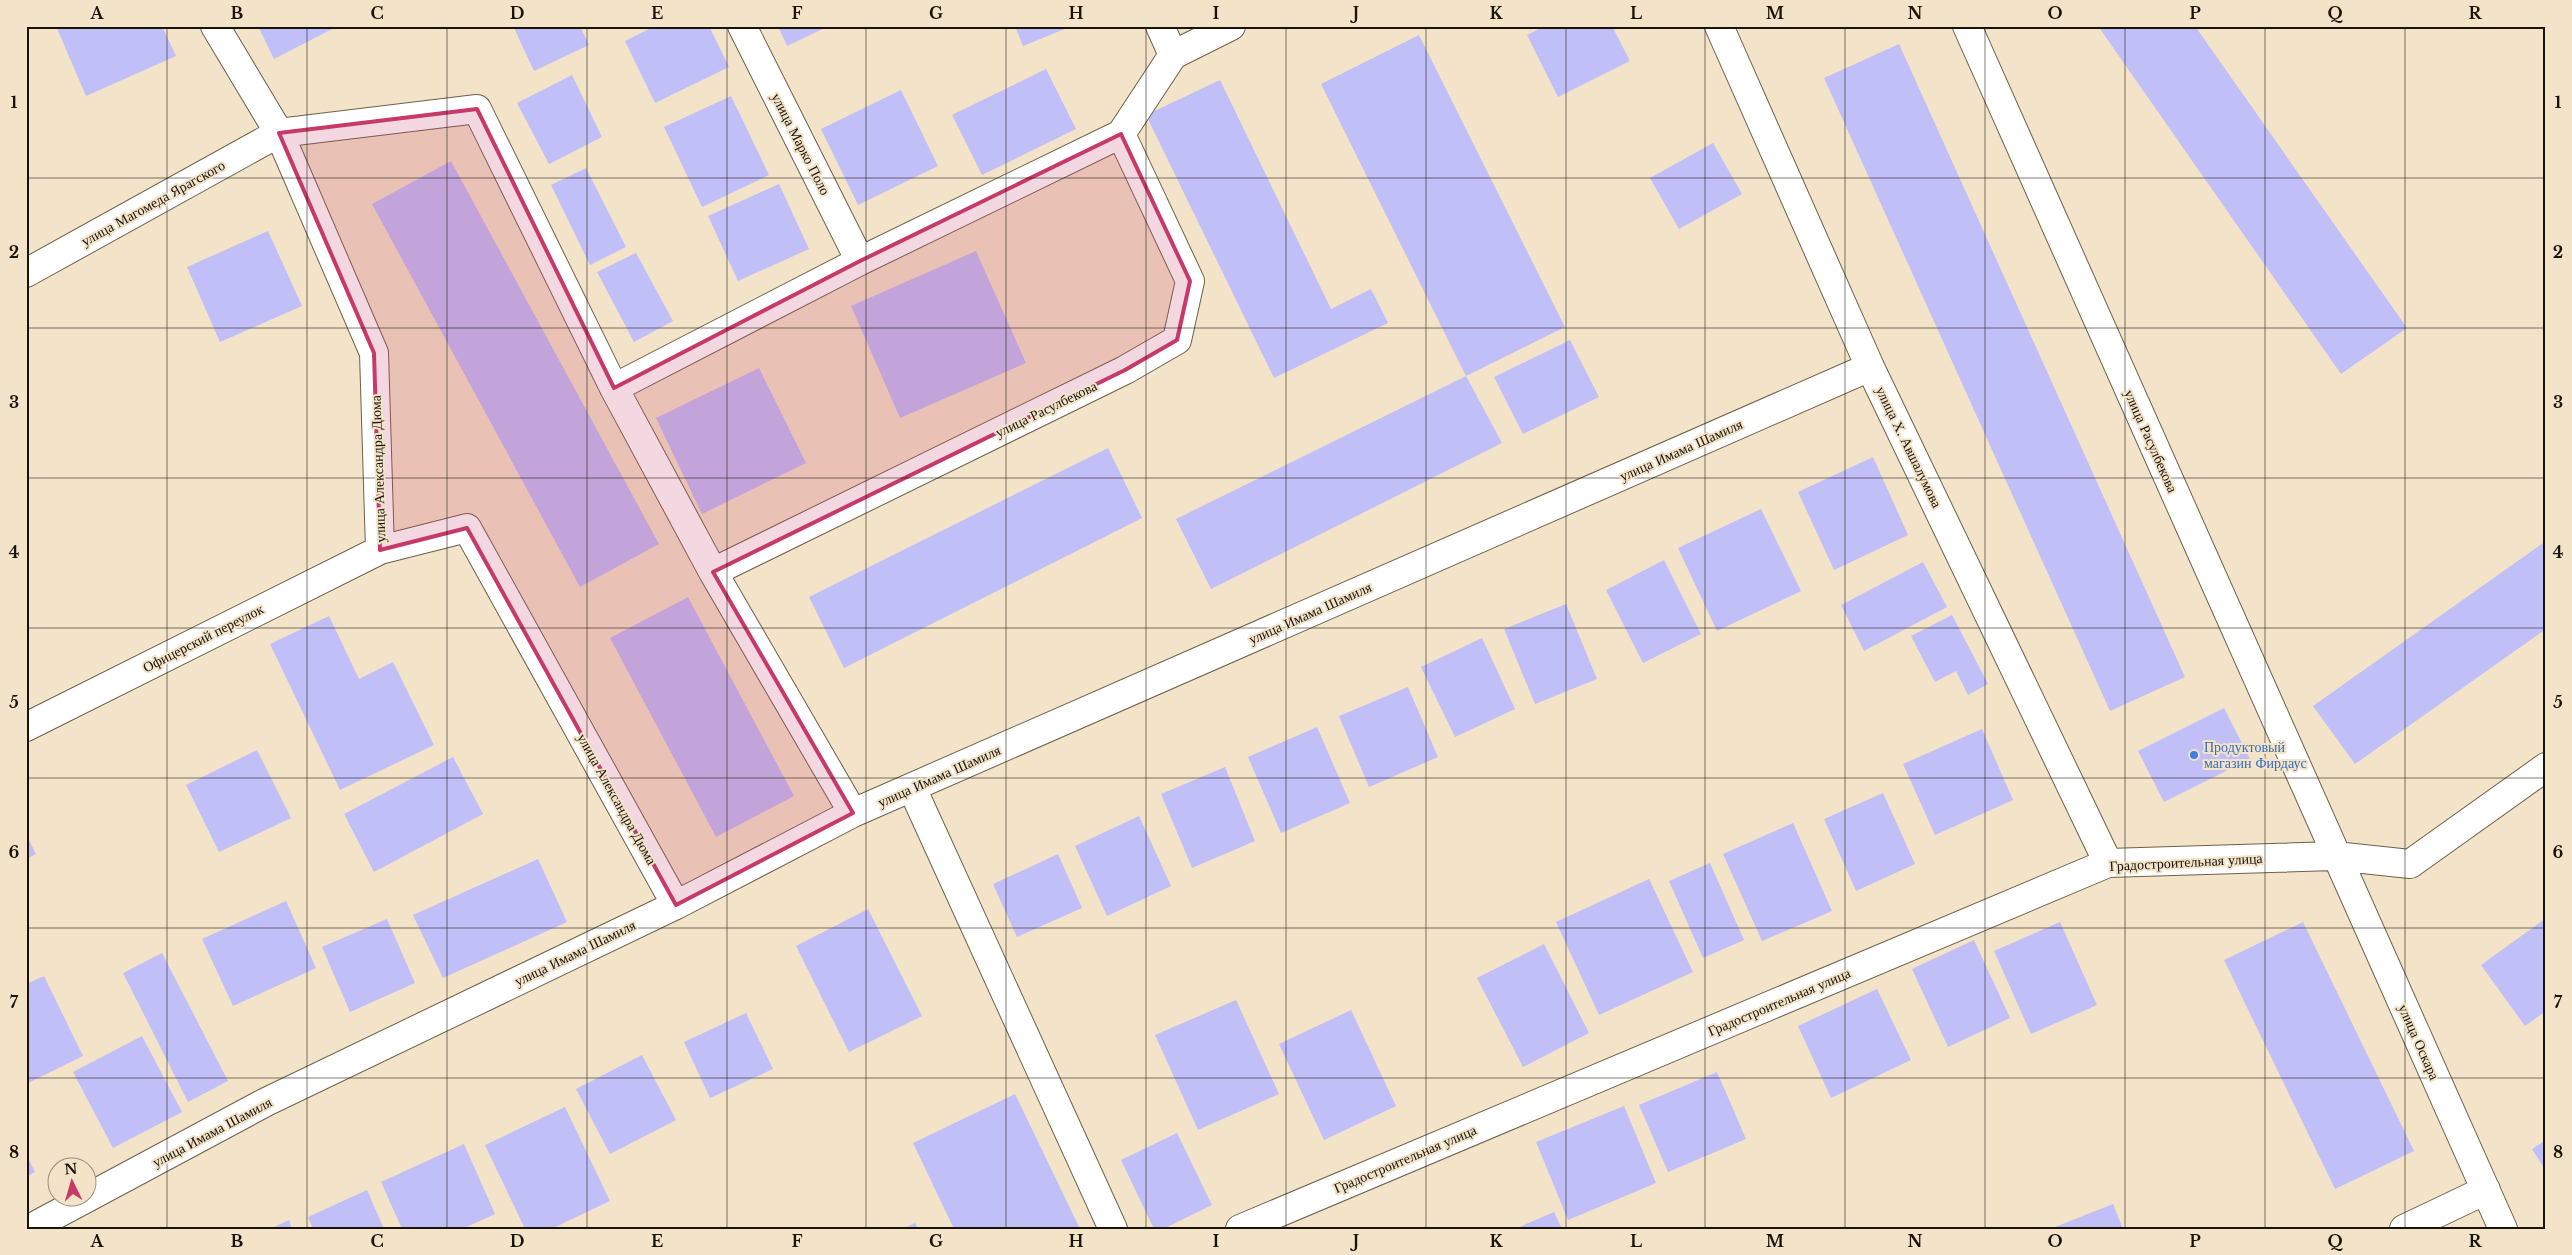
<svg xmlns="http://www.w3.org/2000/svg" width="2572" height="1255" viewBox="0 0 2572 1255" font-family="'Libre Baskerville',serif">
<rect width="100%" height="100%" fill="#f2e3c9"/>
<path fill="#c1bff8" d="M56,26H162L176,56L86,96Z
M258,26H338L274,59Z
M513,26H580L589,45L534,71Z
M655,26H709L729,67L655,103L625,41Z
M778,26H829L787,46Z
M1015,26H1072L1023,46Z
M1545,26H1612L1630,61L1558,97L1527,35Z
M2098,26H2195L2407,328L2341,374Z
M1419,35L1565,327L1466,376L1502,443L1211,589L1176,519L1466,376L1321,84Z
M1899,44L2185,677L2110,711L1824,78Z
M1046,69L1076,129L982,175L952,115Z
M572,75L602,137L549,164L517,103Z
M1220,80L1331,309L1371,289L1388,323L1274,378L1146,115Z
M901,90L938,166L858,205L821,129Z
M731,96L769,175L702,207L664,127Z
M1713,143L1742,194L1679,229L1650,178Z
M451,161L659,544L580,587L372,204Z
M586,168L626,247L590,265L551,185Z
M779,184L809,249L738,281L708,216Z
M268,231L302,306L220,342L187,267Z
M976,251L1026,363L900,418L851,306Z
M636,253L673,321L634,342L597,272Z
M1570,340L1599,397L1523,434L1494,377Z
M759,368L806,463L702,514L656,418Z
M1108,448L1142,518L844,668L809,597Z
M1873,457L1908,535L1834,570L1798,492Z
M1761,509L1801,591L1717,631L1678,548Z
M2546,541V629L2355,764L2313,706Z
M1664,560L1701,634L1643,663L1606,590Z
M1923,562L1947,607L1864,651L1841,605Z
M688,597L794,796L716,837L610,638Z
M1566,604L1597,679L1535,704L1504,629Z
M1952,615L1988,684L1968,695L1956,671L1935,682L1911,636Z
M329,616L359,679L393,662L434,745L340,790L270,644Z
M1482,638L1515,709L1455,737L1421,667Z
M1408,687L1438,757L1369,787L1339,716Z
M2224,708L2250,759L2164,802L2138,751Z
M1317,727L1350,803L1281,833L1248,757Z
M1982,729L2013,800L1935,835L1903,764Z
M257,750L291,818L219,852L186,785Z
M453,757L483,814L374,872L344,814Z
M1225,767L1255,841L1192,868L1161,794Z
M1883,793L1915,864L1856,891L1824,819Z
M1139,816L1171,886L1107,916L1075,846Z
M1793,823L1832,911L1762,941L1723,854Z
M26,834L36,854L26,859Z
M1058,854L1082,908L1017,937L993,884Z
M538,859L567,922L443,978L413,915Z
M1710,863L1744,940L1703,958L1669,881Z
M1649,879L1693,972L1599,1015L1556,922Z
M286,901L316,968L233,1006L202,939Z
M868,909L922,1016L849,1052L796,946Z
M2546,918V1011L2525,1026L2481,965Z
M387,919L415,983L350,1012L322,947Z
M2060,922L2097,1005L2031,1034L1994,951Z
M2303,922L2414,1151L2335,1189L2224,960Z
M1974,940L2010,1018L1948,1047L1912,969Z
M1544,944L1589,1033L1523,1067L1477,978Z
M162,953L228,1081L188,1102L123,973Z
M44,976L83,1056L26,1084V984Z
M1877,989L1911,1060L1831,1098L1798,1026Z
M1236,1000L1279,1094L1198,1130L1155,1035Z
M1351,1010L1396,1106L1324,1140L1279,1044Z
M746,1013L773,1069L710,1098L684,1042Z
M142,1036L182,1112L113,1148L73,1072Z
M642,1055L676,1120L610,1154L576,1089Z
M1717,1072L1746,1139L1668,1172L1639,1105Z
M1015,1094L1080,1229H954L913,1143Z
M1624,1106L1656,1183L1568,1220L1536,1142Z
M565,1107L610,1201L551,1229H525L485,1145Z
M1177,1133L1212,1205L1163,1229H1154L1121,1160Z
M2546,1140V1171L2532,1149Z
M464,1144L495,1214L462,1229H402L381,1182Z
M26,1154L35,1172L26,1177Z
M367,1190L384,1229H313L308,1217Z
M2113,1204L2123,1229H2050Z
M1554,1212L1562,1229H1515Z
M289,1220L292,1229H270Z
M915,1223L918,1229H903Z"/>
<g fill="none" stroke-linecap="round" stroke-linejoin="round">
<g stroke="#6e614a" stroke-width="30">
<path id="minor" d="M215,26L279,133L374,353L380,550L467,528L676,905
M742,26L860,261
M1160,26L1173,55
M1719,26L1870,367L2108,863
M1967,26L2503,1229
M26,273L279,133L477,109L614,388L713,572L853,813
M614,388L860,261L1121,134
M713,572L1125,370L1177,340L1190,281L1121,134L1173,55L1231,26
M26,727L380,550
M912,788L1113,1229
M29,1229L266,1102L676,905L853,813L1870,367
M1240,1229L2108,863L2335,856L2410,864L2546,767
M2404,1229L2486,1190"/>
</g>
<use href="#minor" stroke="#fff" stroke-width="28"/>
</g>
<path fill="#c73a67" fill-opacity="0.2" stroke="#c73a67" stroke-width="4" stroke-linejoin="round" d="M477,109L614,388L860,261L1121,134L1190,281L1177,340L1125,370L713,572L853,813L676,905L467,528L380,550L374,353L279,133Z"/>
<path fill="none" stroke="#19130a" stroke-width="1" stroke-opacity="0.55" d="M167,26V1229M307,26V1229M447,26V1229M587,26V1229M727,26V1229M866,26V1229M1006,26V1229M1146,26V1229M1286,26V1229M1426,26V1229M1566,26V1229M1705,26V1229M1845,26V1229M1985,26V1229M2125,26V1229M2265,26V1229M2405,26V1229M26,178H2546M26,328H2546M26,478H2546M26,628H2546M26,778H2546M26,928H2546M26,1078H2546"/>
<circle fill="#3f7fe0" stroke="#f2e3c9" stroke-width="2" cx="2194" cy="755" r="5"/>
<g text-anchor="middle" stroke-width="4" stroke-linejoin="round" paint-order="stroke">
<g font-size="14" fill="#19130a" stroke="#f2e3c9">
<text transform="translate(801 144) rotate(63)" y="5">улица Марко Поло</text>
<text transform="translate(153 203) rotate(-29)" y="5">улица Магомеда Ярагского</text>
<text transform="translate(1046 409) rotate(-26)" y="5">улица Расулбекова</text>
<text transform="translate(2151 441) rotate(66)" y="5">улица Расулбекова</text>
<text transform="translate(1909 447) rotate(64)" y="5">улица Х. Авшалумова</text>
<text transform="translate(1681 450) rotate(-24)" y="5">улица Имама Шамиля</text>
<text transform="translate(378 469) rotate(-92)" y="5">улица Александра Дюма</text>
<text transform="translate(1310 613) rotate(-24)" y="5">улица Имама Шамиля</text>
<text transform="translate(203 638) rotate(-27)" y="5">Офицерский переулок</text>
<text transform="translate(939 776) rotate(-24)" y="5">улица Имама Шамиля</text>
<text transform="translate(617 799) rotate(61)" y="5">улица Александра Дюма</text>
<text transform="translate(2186 862) rotate(-3)" y="5">Градостроительная улица</text>
<text transform="translate(575 953) rotate(-26)" y="5">улица Имама Шамиля</text>
<text transform="translate(1779 1002) rotate(-23)" y="5">Градостроительная улица</text>
<text transform="translate(2419 1042) rotate(66)" y="5">улица Оскара</text>
<text transform="translate(212 1132) rotate(-28)" y="5">улица Имама Шамиля</text>
<text transform="translate(1405 1159) rotate(-23)" y="5">Градостроительная улица</text>
</g>
<g font-size="14" fill="#366cbe" stroke="#f2e3c9" text-anchor="start">
<text x="2204" y="752">Продуктовый<tspan x="2204" dy="16">магазин Фирдаус</tspan></text>
</g>
</g>
<rect width="2572" height="1255" fill="none" stroke="#f2e3c9" stroke-width="55"/>
<g transform="translate(72 1182) rotate(355)"><circle r="24" fill="#f2e3c9" stroke="#9b907d"/>
<path d="M0-4L9 19L0 12L-9 19Z" fill="#c73a67"/>
<text y="-8" font-size="14" font-weight="bold" text-anchor="middle" fill="#19130a">N</text>
</g>
<rect x="28" y="28" width="2516" height="1200" fill="none" stroke="#19130a" stroke-width="2"/>
<g font-size="16" text-anchor="middle" font-weight="bold" fill="#19130a">
<text x="97" y="19">A</text>
<text x="237" y="19">B</text>
<text x="377" y="19">C</text>
<text x="517" y="19">D</text>
<text x="657" y="19">E</text>
<text x="797" y="19">F</text>
<text x="936" y="19">G</text>
<text x="1076" y="19">H</text>
<text x="1216" y="19">I</text>
<text x="1356" y="19">J</text>
<text x="1496" y="19">K</text>
<text x="1636" y="19">L</text>
<text x="1775" y="19">M</text>
<text x="1915" y="19">N</text>
<text x="2055" y="19">O</text>
<text x="2195" y="19">P</text>
<text x="2335" y="19">Q</text>
<text x="2475" y="19">R</text>
<text x="14" y="108">1</text>
<text x="2558" y="108">1</text>
<text x="14" y="258">2</text>
<text x="2558" y="258">2</text>
<text x="14" y="408">3</text>
<text x="2558" y="408">3</text>
<text x="14" y="558">4</text>
<text x="2558" y="558">4</text>
<text x="14" y="708">5</text>
<text x="2558" y="708">5</text>
<text x="14" y="858">6</text>
<text x="2558" y="858">6</text>
<text x="14" y="1008">7</text>
<text x="2558" y="1008">7</text>
<text x="14" y="1158">8</text>
<text x="2558" y="1158">8</text>
<text x="97" y="1247">A</text>
<text x="237" y="1247">B</text>
<text x="377" y="1247">C</text>
<text x="517" y="1247">D</text>
<text x="657" y="1247">E</text>
<text x="797" y="1247">F</text>
<text x="936" y="1247">G</text>
<text x="1076" y="1247">H</text>
<text x="1216" y="1247">I</text>
<text x="1356" y="1247">J</text>
<text x="1496" y="1247">K</text>
<text x="1636" y="1247">L</text>
<text x="1775" y="1247">M</text>
<text x="1915" y="1247">N</text>
<text x="2055" y="1247">O</text>
<text x="2195" y="1247">P</text>
<text x="2335" y="1247">Q</text>
<text x="2475" y="1247">R</text>
</g>
</svg>
